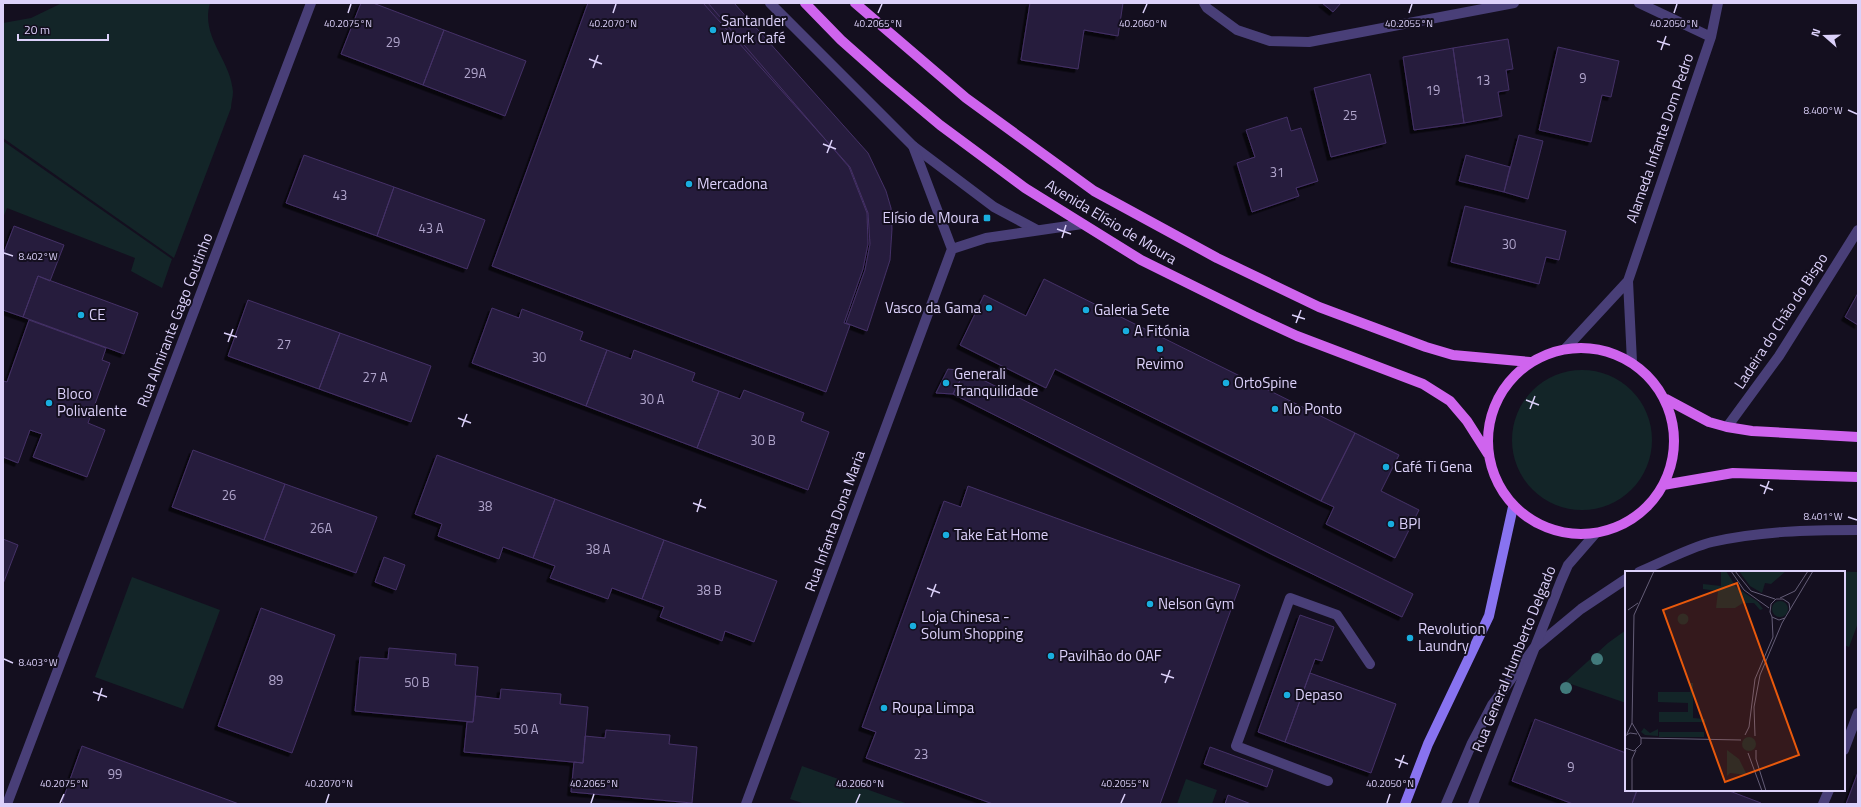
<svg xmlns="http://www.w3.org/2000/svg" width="1861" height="807" viewBox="0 0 1861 807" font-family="'Titillium Web',sans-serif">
<defs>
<filter id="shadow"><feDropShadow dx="-3.5" dy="3.5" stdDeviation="0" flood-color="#0009"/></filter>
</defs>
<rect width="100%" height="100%" fill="#140f1f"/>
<path fill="#132528" d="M62,3H210C200,37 231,60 233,92C233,97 231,103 231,108L174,258L3,138V23L31,18Z
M3,141L172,259L162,288L131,271L135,258L7,208L3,218Z
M1512 440a70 70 0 1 1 140 0a70 70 0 1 1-140 0Z
M1816,571L1858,572V623L1849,647L1844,645V572H1803Z
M132,577L220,610L183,709L95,677Z
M1626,630V703L1565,682L1608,643Z
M802,766L908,804H805L790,799Z
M1186,779L1217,790L1212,804H1177Z"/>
<path fill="#281d3d" stroke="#443167" filter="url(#shadow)" d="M361,3H373L444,30L423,85L341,54Z
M588,3H708L849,167L867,213L868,244L863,269L844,323L850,325L826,392L492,266Z
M703,3H734L868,153L886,191L891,208L892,229L890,260L867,331L846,323L865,270L870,244L868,213L850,167Z
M1030,3H1123L1118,36L1084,30L1078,69L1021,60Z
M1322,3H1341L1333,12Z
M444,30L526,61L505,116L423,85Z
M1508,39L1513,69L1506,70L1509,90L1498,92L1502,116L1464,123L1453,48Z
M1558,47L1619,61L1611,97L1602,95L1591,142L1539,130Z
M1453,48L1464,123L1414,130L1403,57Z
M1370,74L1386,143L1331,157L1314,88Z
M1287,117L1291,131L1301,128L1318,181L1296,188L1299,196L1252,212L1237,163L1255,157L1246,130Z
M1519,135L1543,141L1528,199L1504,192Z
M304,155L394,187L377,236L286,203Z
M1466,155L1510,167L1504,192L1459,181Z
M394,187L485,220L467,269L377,236Z
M1465,206L1566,231L1559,260L1546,257L1539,284L1451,262Z
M14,226L64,245L50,281L38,276L23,317L3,310V255Z
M38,276L138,313L124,354L23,317Z
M1044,279L1355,433L1321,501L1055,369L1046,388L960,345L984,295L1026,316Z
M1858,293V325L1845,317Z
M248,300L340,333L319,389L228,356Z
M492,308L519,318L522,309L583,332L580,340L607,350L586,406L472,363Z
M29,320L106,348L102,360L110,363L88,423L105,430L87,477L33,457L42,434L30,430L18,463L3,457V381L7,382Z
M340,333L431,366L411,422L319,389Z
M607,350L631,359L634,350L695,373L692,381L719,391L697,448L586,406Z
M948,369L965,371L953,394L936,393Z
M965,371L1413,594L1402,617L1273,555L953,394Z
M744,390L804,413L801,421L829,432L808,490L697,448L719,391L740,399Z
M1355,433L1399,455L1381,491L1419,510L1395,558L1326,524L1334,507L1321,501Z
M193,450L285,484L264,540L172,507Z
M437,455L555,499L533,558L503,547L499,559L438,536L442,524L415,514Z
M285,484L377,517L356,573L264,540Z
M968,486L1240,585L1160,804H993L866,758L876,732L862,727L944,501L961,507Z
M555,499L664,540L642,599L612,588L608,599L550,578L555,566L533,558Z
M3,539L18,545L3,584Z
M664,540L777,581L754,642L725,631L722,641L660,617L664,607L642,599Z
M384,557L405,565L396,590L375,582Z
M261,608L335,635L292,753L218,726Z
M1300,615L1334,627L1322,661L1315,659L1285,742L1258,732Z
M389,648L456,654L455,665L478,667L473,722L355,711L360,657L388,659Z
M1310,673L1396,704L1371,773L1285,742Z
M501,689L561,694L560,704L588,707L583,763L464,752L467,722H473L476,696L500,699Z
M1535,719L1626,753V790H1637L1632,804H1573L1512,781Z
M606,730L670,735L669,744L697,747L692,803L571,792L574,762L583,763L585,736L605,738Z
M82,746L239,804H66L62,802Z
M1210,747L1273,770L1267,787L1204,764Z
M1858,772V804H1846Z
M1637,790H1727L1761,803V804H1632Z
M1228,795L1251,804H1225Z"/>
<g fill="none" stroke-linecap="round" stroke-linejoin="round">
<path stroke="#493f78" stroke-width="10" d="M770,3L913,146L994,207L1037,230
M1639,572C1660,563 1691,547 1712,542C1760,531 1809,530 1858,530
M1328,781L1236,746L1290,598L1337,615L1370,664
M1446,804L1472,743L1492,705L1534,648L1581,609L1626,579"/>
<path stroke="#493f78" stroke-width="10" d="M1204,3L1207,8L1237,30L1270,41L1309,42L1514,3
M1639,3L1711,37
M952,249L986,238L1082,224
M1566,348L1628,281
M1632,362L1628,281L1711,37L1718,3
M1727,427L1779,356L1858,230
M1844,750L1858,713
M7,804L311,3
M746,804L952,249L913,146
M1473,804L1561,581L1568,565L1595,534
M1823,804L1829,790"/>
<path stroke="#8873f0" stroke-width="10" d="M1405,804L1428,744L1489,616L1513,507"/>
<path stroke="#cf64ee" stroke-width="10" d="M805,3L841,40L885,79L940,125L1025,188L1141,260L1254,316L1297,336L1423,384L1450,401L1467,421L1488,454
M855,3L966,98L1094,191L1217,258L1319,307L1426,347L1453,355L1530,362
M1488 441a93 93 0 1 1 186 0a93 93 0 1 1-186 0Z
M1666,399L1709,422L1727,427L1752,431L1858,437
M1663,485L1733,473L1858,477"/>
</g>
<g fill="#417a7b">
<circle cx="1597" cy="659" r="6"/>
<circle cx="1566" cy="688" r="6"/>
</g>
<path fill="none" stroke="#dcd1fa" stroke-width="1.5" d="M348,13L351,4M613,13L616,4M878,13L882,4M1143,13L1147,4M1409,13L1412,4M1674,13L1677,4M1657,41L1670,45M1661,50L1666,36M589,59L602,64M593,68L598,55M1848,110L1857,114M823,144L836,149M827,153L832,140M1057,229L1071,234M1062,238L1066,225M4,253L13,256M1292,315L1305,319M1296,323L1301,310M224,333L237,337M228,342L233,329M1526,400L1539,405M1530,409L1535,396M458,418L471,423M462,427L467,414M1760,485L1773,490M1764,494L1769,481M693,503L706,508M697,512L701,499M1848,517L1857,520M927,588L940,593M931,597L936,584M4,659L13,663M1161,674L1174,678M1165,683L1170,670M93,692L107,697M98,701L102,688M1395,759L1408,764M1399,768L1404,755M60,803L64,794M326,803L329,794M591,803L594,794M856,803L860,794M1121,803L1125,794M1387,803L1390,794"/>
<g fill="#19aedf" stroke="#140f1f" stroke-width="1.5">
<circle cx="713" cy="30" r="4"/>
<circle cx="689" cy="184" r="4"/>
<rect x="983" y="214" width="8" height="8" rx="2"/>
<circle cx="989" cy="308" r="4"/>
<circle cx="1086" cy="310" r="4"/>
<circle cx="81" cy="315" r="4"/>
<circle cx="1126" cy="331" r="4"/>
<circle cx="1160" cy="349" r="4"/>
<circle cx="946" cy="383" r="4"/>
<circle cx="1226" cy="383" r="4"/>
<circle cx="49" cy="403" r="4"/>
<circle cx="1275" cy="409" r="4"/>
<circle cx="1386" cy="467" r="4"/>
<circle cx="1391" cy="524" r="4"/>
<circle cx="946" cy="535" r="4"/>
<circle cx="1150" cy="604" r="4"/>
<circle cx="913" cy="626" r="4"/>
<circle cx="1410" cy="638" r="4"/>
<circle cx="1051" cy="656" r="4"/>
<circle cx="1287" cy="695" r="4"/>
<circle cx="884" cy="708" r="4"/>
</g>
<g text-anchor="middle" stroke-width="4" stroke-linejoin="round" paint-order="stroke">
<g font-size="13" fill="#afa4cb">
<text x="393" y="47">29</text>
<text x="475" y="78">29A</text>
<text x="1583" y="83">9</text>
<text x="1483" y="85">13</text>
<text x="1433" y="95">19</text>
<text x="1350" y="120">25</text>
<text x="1277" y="177">31</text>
<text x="340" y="200">43</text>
<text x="431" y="233">43 A</text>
<text x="1509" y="249">30</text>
<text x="284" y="349">27</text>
<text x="539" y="362">30</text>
<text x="375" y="382">27 A</text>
<text x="652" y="404">30 A</text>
<text x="763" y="445">30 B</text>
<text x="229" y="500">26</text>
<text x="485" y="511">38</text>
<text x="321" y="533">26A</text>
<text x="598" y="554">38 A</text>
<text x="709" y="595">38 B</text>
<text x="276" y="685">89</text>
<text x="417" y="687">50 B</text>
<text x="526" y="734">50 A</text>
<text x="921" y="759">23</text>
<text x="1571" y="772">9</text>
<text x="115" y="779">99</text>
</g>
<g font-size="15" fill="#dcd1fa" stroke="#140f1f" text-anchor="start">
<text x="721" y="26">Santander<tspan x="721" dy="17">Work Café</tspan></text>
<text x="697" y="189">Mercadona</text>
<text x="979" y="223" text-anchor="end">Elísio de Moura</text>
<text x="981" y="313" text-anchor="end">Vasco da Gama</text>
<text x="1094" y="315">Galeria Sete</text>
<text x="89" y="320">CE</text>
<text x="1134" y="336">A Fitónia</text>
<text x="1160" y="369" text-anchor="middle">Revimo</text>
<text x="954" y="379">Generali<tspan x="954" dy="17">Tranquilidade</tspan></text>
<text x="1234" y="388">OrtoSpine</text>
<text x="57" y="399">Bloco<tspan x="57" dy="17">Polivalente</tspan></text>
<text x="1283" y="414">No Ponto</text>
<text x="1394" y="472">Café Ti Gena</text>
<text x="1399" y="529">BPI</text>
<text x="954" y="540">Take Eat Home</text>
<text x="1158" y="609">Nelson Gym</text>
<text x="921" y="622">Loja Chinesa -<tspan x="921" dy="17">Solum Shopping</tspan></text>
<text x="1418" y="634">Revolution<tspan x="1418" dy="17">Laundry</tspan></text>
<text x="1059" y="661">Pavilhão do OAF</text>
<text x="1295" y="700">Depaso</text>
<text x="892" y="713">Roupa Limpa</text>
</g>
<g font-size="15" fill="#dcd1fa" stroke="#140f1f">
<text transform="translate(1660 138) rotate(-71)" y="5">Alameda Infante Dom Pedro</text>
<text transform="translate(1111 222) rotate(31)" y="5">Avenida Elísio de Moura</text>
<text transform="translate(175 320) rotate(-69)" y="5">Rua Almirante Gago Coutinho</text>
<text transform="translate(1781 321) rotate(-57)" y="5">Ladeira do Chão do Bispo</text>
<text transform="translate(835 521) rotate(-70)" y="5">Rua Infanta Dona Maria</text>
<text transform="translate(1514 659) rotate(-68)" y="5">Rua General Humberto Delgado</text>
</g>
</g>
<g transform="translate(1625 571)">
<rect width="220" height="220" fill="#140f1f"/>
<path d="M96,0H101L111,16L133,31L138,38L135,39L129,32H118L110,37H91L93,20L78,18V13L96,15ZM114,0H161L146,13L140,12L137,22L125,15ZM147 38a8 8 0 1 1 16 0a8 8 0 1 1-16 0ZM52.5 48a5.5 5.5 0 1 1 11 0a5.5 5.5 0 1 1-11 0ZM65,112H68V147L80,148V151H34V141H63V132L33,131V121H65ZM19,157L25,162L33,158V165L20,164L16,161ZM34,161H79V166H34ZM117 173a7 7 0 1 1 14 0a7 7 0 1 1-14 0ZM102,179L114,188L122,204L105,202L102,205Z" fill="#132528"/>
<path fill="none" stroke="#645d77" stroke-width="1" d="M106,0L119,19L144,37M110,0L126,20L150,28M155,27L170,20L183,0M3,39L13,32M160,47L154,49L147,46L145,41L146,33L151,28H158L164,32L165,39M2,163L7,152L9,44L29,0M120,164L124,156L130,108L148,66L147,46M0,165L5,162L12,163M130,165L129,136L135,104L157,52L188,0M16,167L116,169M0,177L9,180L16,173V167L7,152M131,179V188L141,220M123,182L137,220M7,220V188L11,179"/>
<path fill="#e8590c" fill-opacity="0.15" stroke="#e8590c" stroke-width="2" d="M112,12L174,184L100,211L38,39Z"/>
<rect width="220" height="220" fill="none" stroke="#dcd1fa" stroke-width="2"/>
</g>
<g font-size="10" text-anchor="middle" fill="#dcd1fa" stroke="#140f1f" stroke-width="4" stroke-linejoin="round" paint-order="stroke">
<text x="348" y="27">40.2075°N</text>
<text x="613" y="27">40.2070°N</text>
<text x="878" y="27">40.2065°N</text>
<text x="1143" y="27">40.2060°N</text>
<text x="1409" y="27">40.2055°N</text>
<text x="1674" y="27">40.2050°N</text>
<text x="1823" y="114">8.400°W</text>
<text x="38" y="260">8.402°W</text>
<text x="1823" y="520">8.401°W</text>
<text x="38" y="666">8.403°W</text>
<text x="64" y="787">40.2075°N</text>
<text x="329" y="787">40.2070°N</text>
<text x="594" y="787">40.2065°N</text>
<text x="860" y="787">40.2060°N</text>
<text x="1125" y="787">40.2055°N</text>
<text x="1390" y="787">40.2050°N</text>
</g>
<rect width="1861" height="807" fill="none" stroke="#dcd1fa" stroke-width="8"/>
<g transform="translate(1825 36) rotate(290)" stroke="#140f1f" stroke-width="3" paint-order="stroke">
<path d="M0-3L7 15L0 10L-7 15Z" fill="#dcd1fa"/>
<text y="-6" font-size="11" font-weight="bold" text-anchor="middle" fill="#dcd1fa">N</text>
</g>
<path d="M18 34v6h90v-6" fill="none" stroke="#dcd1fa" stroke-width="2"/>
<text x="24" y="34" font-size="12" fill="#dcd1fa" stroke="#140f1f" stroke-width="3" paint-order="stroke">20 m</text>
</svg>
